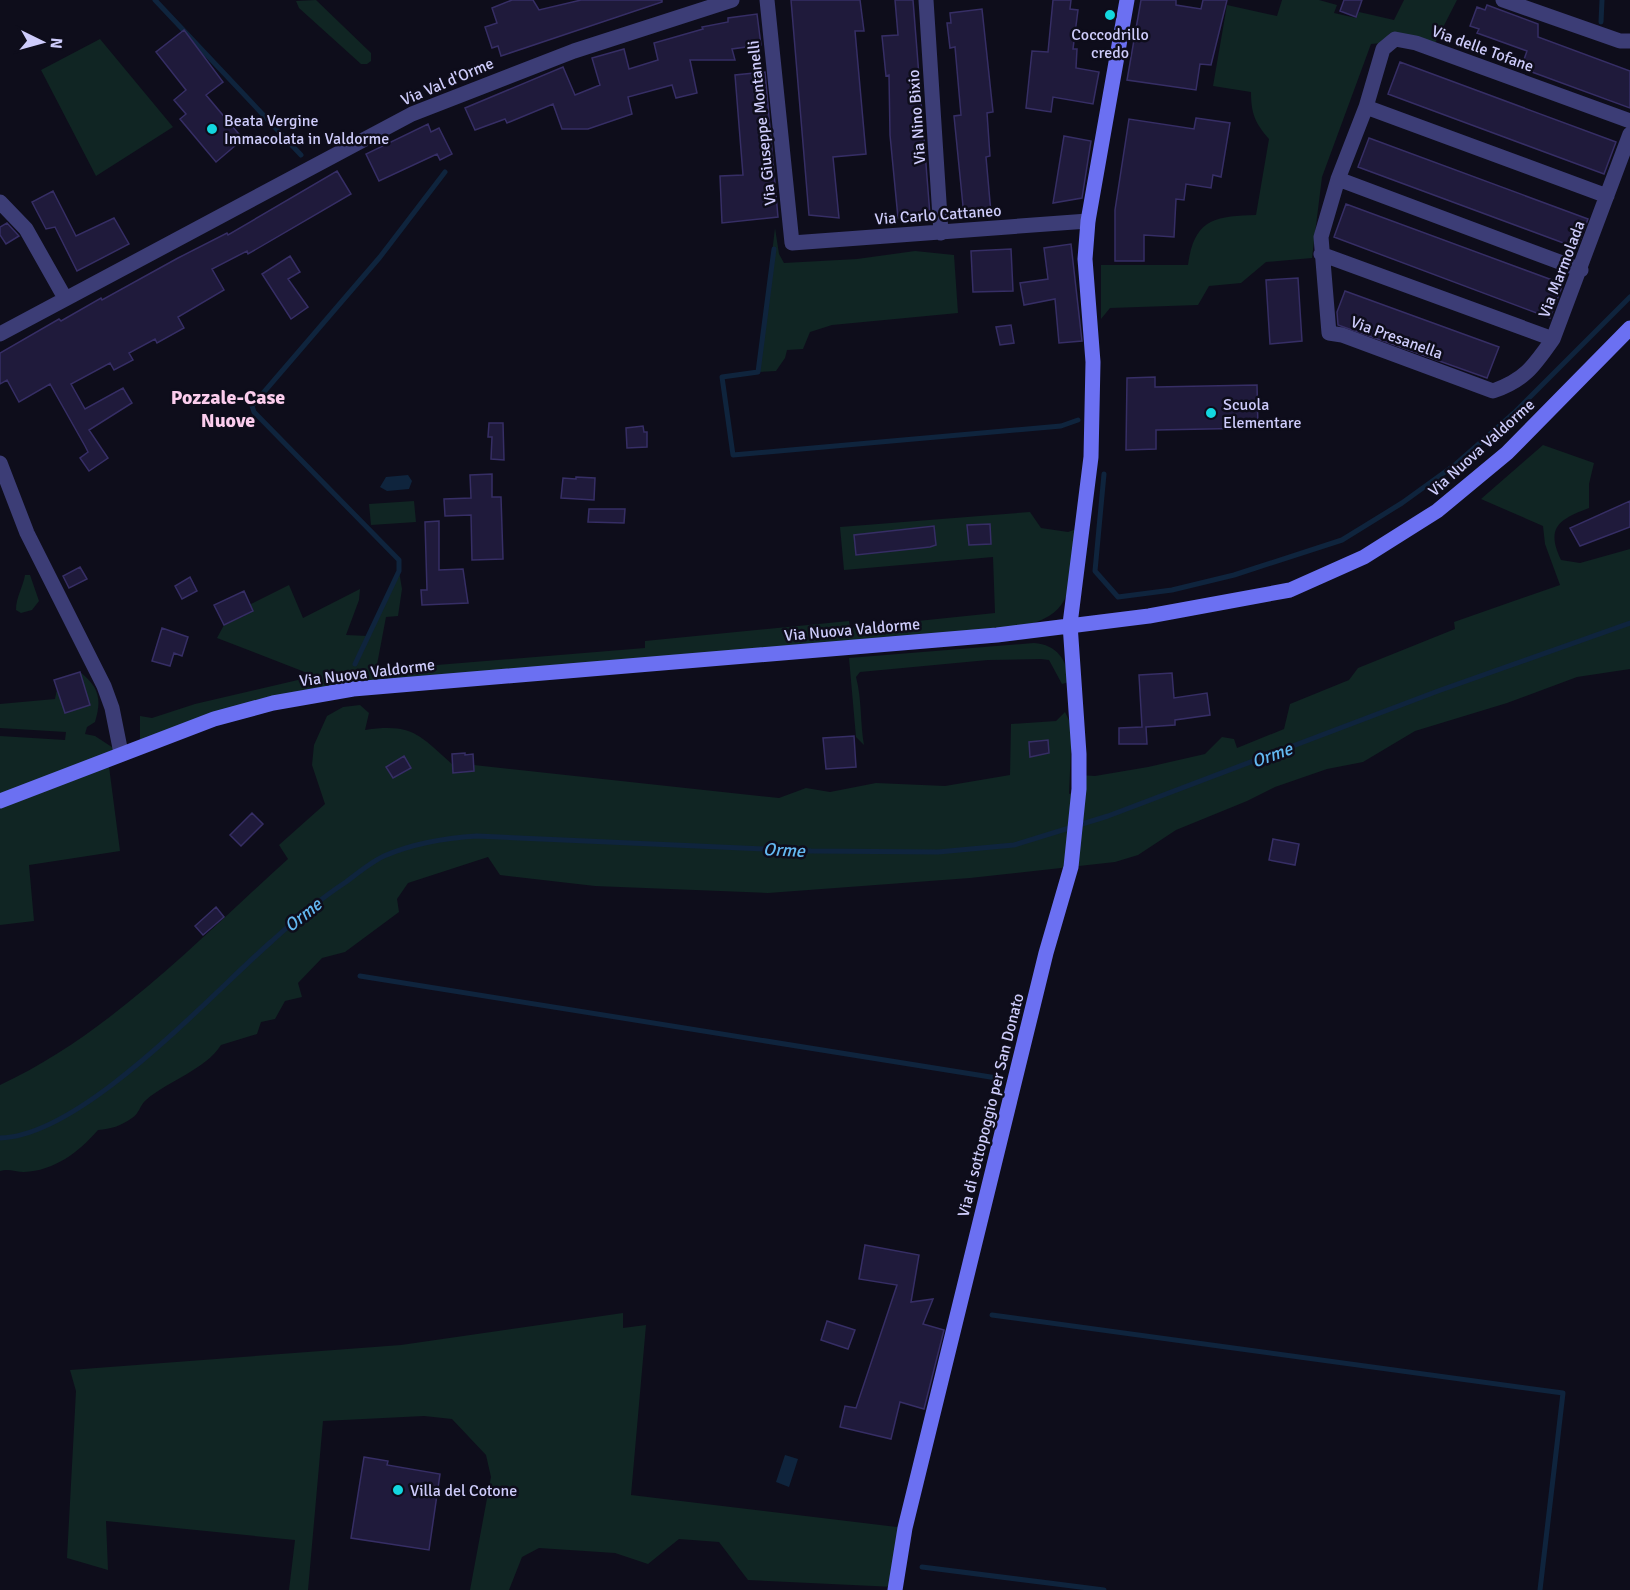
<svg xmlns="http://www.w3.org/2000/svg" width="1630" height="1590" viewBox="0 0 1630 1590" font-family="Signika,sans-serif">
<rect width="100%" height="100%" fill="#0e0d1b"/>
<path fill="#102523" d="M316,0L371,53V61L367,64H361L299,8L296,1Z
M1282,0H1319L1337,5L1334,13L1356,18L1359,12L1394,20L1404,0H1457L1433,47L1390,33L1382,43L1371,44L1322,177L1312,258L1266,262L1241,283L1209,286L1198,305L1110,308L1101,319V265H1188C1194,219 1215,216 1256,215L1269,139C1255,123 1251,113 1251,92L1213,86L1227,5L1277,16Z
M100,39L173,127L96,176L41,70Z
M775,228L779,254L784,263L857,259L915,251L954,255L958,313L832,325L810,332L803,349L787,350L785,358L776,371L758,372Z
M1543,445L1594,463L1589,484V508C1560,519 1545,527 1561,560L1580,563L1630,549V669L1577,677L1507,703L1415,731L1363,762L1327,769L1275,787L1247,801L1176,830L1138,855L1115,862L970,878L768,893L595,886L500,875L488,857L408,883L397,899L399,912L345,952L322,958L298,983L302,997L285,1001L275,1019L261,1022L257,1034L221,1045C205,1070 169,1080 146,1100C140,1105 139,1114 132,1118C121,1126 111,1129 98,1130C79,1152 54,1171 24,1172C16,1172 8,1168 0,1171V1085C111,1033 198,940 288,859L279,845L325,804L312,765L314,745L327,716L343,707L360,705L369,713L365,730C413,723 419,735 453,765L454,773L474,771V765L779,798L806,788L830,792L876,783L945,786L1010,775L1011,724L1056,721L1065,712L1072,726L1069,794L1079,789V775L1095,776L1148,767L1205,754L1222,737L1234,739L1237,748L1284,729L1290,704L1349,680L1358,668L1455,629L1454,622L1560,585L1545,544L1543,526L1481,499Z
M414,501L416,522L371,525L369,504Z
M1030,512L1041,528L1068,532L1082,527C1076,554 1076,601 1049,616C1034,625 1014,629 997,635L353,689L140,746V716L152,718L195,704L315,676L217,638L224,625L244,616L241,609L289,585L303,618L360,589L359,600L346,635L368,636L399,571L402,589L398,616L386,617L376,670L645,648V641L849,621L850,628L995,613L993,557L844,570L840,527Z
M25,575H30L39,601L32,610L21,613L16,610C16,597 23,587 25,575Z
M1034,643C1057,645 1067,659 1069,682L1062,684L1049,660L1041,659L988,660L860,672L856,677C862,700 860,722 864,745L856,737L849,658Z
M80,672C99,687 102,699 95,722L87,727L85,734L95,736L121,753L108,759L120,851L29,865L34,921L0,925V736L65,740L66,732L0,728V704L55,699L57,689L65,713L90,705Z
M623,1313V1328L646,1325L631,1495L905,1528L895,1587L748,1580L719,1542L679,1539L648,1564L615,1553L539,1548L522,1557L509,1590H470L491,1477L486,1455L452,1419L424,1416L323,1421L308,1590H289L295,1540L106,1521L108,1570L67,1558L76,1391L70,1370L401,1345Z"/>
<path fill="#0f243d" d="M408,475L412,481L409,489L387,491L380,487L386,477Z
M785,1455L798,1459L789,1487L776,1482Z"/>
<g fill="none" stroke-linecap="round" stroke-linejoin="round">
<path stroke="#0f243d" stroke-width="5" d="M155,0L301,155
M1601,22L1602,0
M774,249L758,372L722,377L733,455L1061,426L1078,420
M1104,474L1095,571L1118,597L1172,590L1234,575L1342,540L1402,503L1456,464L1514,413L1630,297
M355,664L399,571V560L254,412L252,406L380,257L445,172
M360,976L1003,1079
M0,1138C83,1136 209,996 272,941C295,920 320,899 346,882C358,873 371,862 384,856C414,843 444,838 477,836L811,851L938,852L1014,845L1108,816L1438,691L1630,623
M992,1315L1563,1393L1540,1590
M922,1567L1104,1590"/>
</g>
<path fill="#1f1a3b" stroke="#362e65" stroke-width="1.5" d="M512,0H533L539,10L581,0H662V2L501,56L498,46L492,48L485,27L497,23L492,8Z
M791,0H860L864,31H855L866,154L833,157L839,218L809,215Z
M895,0H913L930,215L898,218L890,135L889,75L886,76L882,36L898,35Z
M1053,0H1071L1070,9L1078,10L1073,49H1077L1076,68L1099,72L1093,104L1053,97L1051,112L1026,108L1032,51L1048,52Z
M1141,0H1176V5L1201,9L1203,0H1227L1211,65L1200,64L1196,90L1127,80Z
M1344,0H1362L1356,17L1340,11Z
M1487,5L1538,24V37L1630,71V108L1521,68L1527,51L1477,33L1479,29L1470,26L1477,7L1485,10Z
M982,9L993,112L987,113L990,156L986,157L991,213L964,216L954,116L961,115L955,47L950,48L947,23H951L950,13Z
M757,14L761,45L732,49L735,60H690L697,93L676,98L672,85L628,97L632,114L588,129H562L553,104L507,123L505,119L475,130L465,108L563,67L575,95L600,85L592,58L624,49L629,69L658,60L654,43L703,29L702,27L728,22V18Z
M184,30L223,82L206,95L243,139L216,162L180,119L186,114L174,100L186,90L156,52Z
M1400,62L1616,142L1604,174L1388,94Z
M765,72L778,217L722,223L720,176L743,175L735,75Z
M1196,118L1230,123L1221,177L1213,175L1211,188L1186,184L1184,200L1176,199L1174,237L1144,235V261H1115V210L1129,119L1194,129Z
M428,124L431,132L439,128L452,154L440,160L437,154L379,181L366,154Z
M1064,136L1091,141L1082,198L1053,203Z
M1369,138L1588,219L1577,248L1358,167Z
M337,171L351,194L248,254L247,251L212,269L224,290L178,317L184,328L157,343L155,339L129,353L133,360L114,370L110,363L71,384L85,409L123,388L132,403L89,430L108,458L89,471L80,458L88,452L85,446L50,384L19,402L7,380L0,384V353L59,319L61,321L101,298L102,300L178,258L227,233L228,235Z
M53,191L76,236L114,218L129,244L77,271L55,227L46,229L32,202Z
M1346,204L1563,284L1550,318L1334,237Z
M7,223L19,236L6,244L0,235V227Z
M1071,244L1082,341L1059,343L1055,299L1024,305L1020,283L1048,279L1044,248Z
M1011,249L1013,291L973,292L971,251Z
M290,256L300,272L288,279L308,307L291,319L262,274Z
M1298,278L1302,341L1270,344L1266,280Z
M1345,291L1499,347L1487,378L1338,325L1337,312Z
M1011,325L1014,343L1000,345L996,327Z
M1155,377V387L1257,385L1258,428L1156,430V449L1126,450L1127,378Z
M489,423H503L504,460L491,459L492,437H488Z
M643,426L644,432H647V447L627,448L626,428Z
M492,474V497H501L503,559L472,560L471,515L445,516L444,499L471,498L470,475Z
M576,477L595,478L594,500L561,498L563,478L576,479Z
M1630,501V527L1580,546L1570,528Z
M589,509H625L624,523L588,522Z
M439,521V570L463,569L468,603L422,605L421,590H427L425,522Z
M990,524L991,544L969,545L967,525Z
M934,526L936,545L930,547L856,555L854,535Z
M80,567L87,579L69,588L63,576Z
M190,577L197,591L182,599L175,586Z
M244,591L253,611L224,625L214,605Z
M162,628L188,637L182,656L174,653L170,666L152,661Z
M80,672L90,705L65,713L54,680Z
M1172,673L1174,698L1207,693L1210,715L1175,720V725L1146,727L1147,744H1119V728L1142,727L1139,675Z
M854,736L856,767L826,769L823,738Z
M1048,740L1049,753L1030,757L1029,742Z
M465,753V755L473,754L474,771L453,773L452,754Z
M404,756L411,768L393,778L386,767Z
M252,813L263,824L241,846L230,835Z
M1273,839L1299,844L1295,865L1269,860Z
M216,907L224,917L203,935L195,926Z
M865,1245L919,1255L911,1302L933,1299L923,1324L944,1330L924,1409L900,1402L891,1439L840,1427L845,1406L856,1408L897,1285L859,1279Z
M827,1321L855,1330L848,1349L821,1340Z
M364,1457L388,1461L387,1465L440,1474L429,1550L351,1538Z"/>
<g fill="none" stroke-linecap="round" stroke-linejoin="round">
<path stroke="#3c3d76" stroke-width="15" d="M767,0L792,243L1088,221
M926,0L941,233
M1503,0L1620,41H1630
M1366,107L1607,196
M1630,121L1416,43L1395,39L1383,49L1366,107L1338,179L1321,237L1329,333L1342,335L1493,391C1525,380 1534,366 1553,339L1630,134
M1338,179L1581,270
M0,202L26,229L65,298
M1321,254L1553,339
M0,334L412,114L574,51L732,0
M0,463L27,533L104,686L112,708L121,753"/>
<path stroke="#6b70f2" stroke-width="15" d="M0,801L214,719L273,703L353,689L997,635L1149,616L1290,590L1364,557L1437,511L1507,453L1630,328
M895,1590L905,1528L1046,953L1071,867L1079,789V754L1070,624L1091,457L1093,362L1085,259L1088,221L1127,0"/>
</g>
<g fill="#13d7df" stroke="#0e0d1b" stroke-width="2">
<circle cx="1110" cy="15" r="6"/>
<circle cx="212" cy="129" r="6"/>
<circle cx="1211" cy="413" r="6"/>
<circle cx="398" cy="1490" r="6"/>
</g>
<g text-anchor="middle" stroke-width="5" stroke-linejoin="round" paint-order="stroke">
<g font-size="16" fill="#ceccfb" stroke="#0e0d1b" text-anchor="start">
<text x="1110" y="40" text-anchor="middle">Coccodrillo<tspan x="1110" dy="18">credo</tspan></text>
<text x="224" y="126">Beata Vergine<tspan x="224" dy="18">Immacolata in Valdorme</tspan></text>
<text x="1223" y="410">Scuola<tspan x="1223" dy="18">Elementare</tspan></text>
<text x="410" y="1496">Villa del Cotone</text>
</g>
<g font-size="16" fill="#ceccfb" stroke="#0e0d1b">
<text transform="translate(1483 48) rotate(20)" y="6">Via delle Tofane</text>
<text transform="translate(447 81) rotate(-23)" y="6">Via Val d'Orme</text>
<text transform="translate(916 117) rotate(-94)" y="6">Via Nino Bixio</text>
<text transform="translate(761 123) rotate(-96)" y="6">Via Giuseppe Montanelli</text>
<text transform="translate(938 214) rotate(-4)" y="6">Via Carlo Cattaneo</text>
<text transform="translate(1561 269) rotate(-69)" y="6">Via Marmolada</text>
<text transform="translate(1397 337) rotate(20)" y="6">Via Presanella</text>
<text transform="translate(1481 447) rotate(-42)" y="6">Via Nuova Valdorme</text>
<text transform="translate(852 629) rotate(-5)" y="6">Via Nuova Valdorme</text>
<text transform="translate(367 672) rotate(-7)" y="6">Via Nuova Valdorme</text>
<text transform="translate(990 1105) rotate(-76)" y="6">Via di sottopoggio per San Donato</text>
</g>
<g font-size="18" font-style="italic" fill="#63b8f1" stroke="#0e0d1b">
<text transform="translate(1272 755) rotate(-20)" y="6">Orme</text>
<text transform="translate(784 850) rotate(3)" y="6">Orme</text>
<text transform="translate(303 915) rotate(-39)" y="6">Orme</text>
</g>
<g font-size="20" font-weight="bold" fill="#fbcded" stroke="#0e0d1b">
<text x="228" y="404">Pozzale-Case<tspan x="228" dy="23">Nuove</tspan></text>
</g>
</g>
<g transform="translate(42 42) rotate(95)" stroke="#0e0d1b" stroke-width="4.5" paint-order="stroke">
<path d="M0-4.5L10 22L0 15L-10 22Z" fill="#ceccfb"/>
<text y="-9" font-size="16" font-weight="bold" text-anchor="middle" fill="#ceccfb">N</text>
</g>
</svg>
